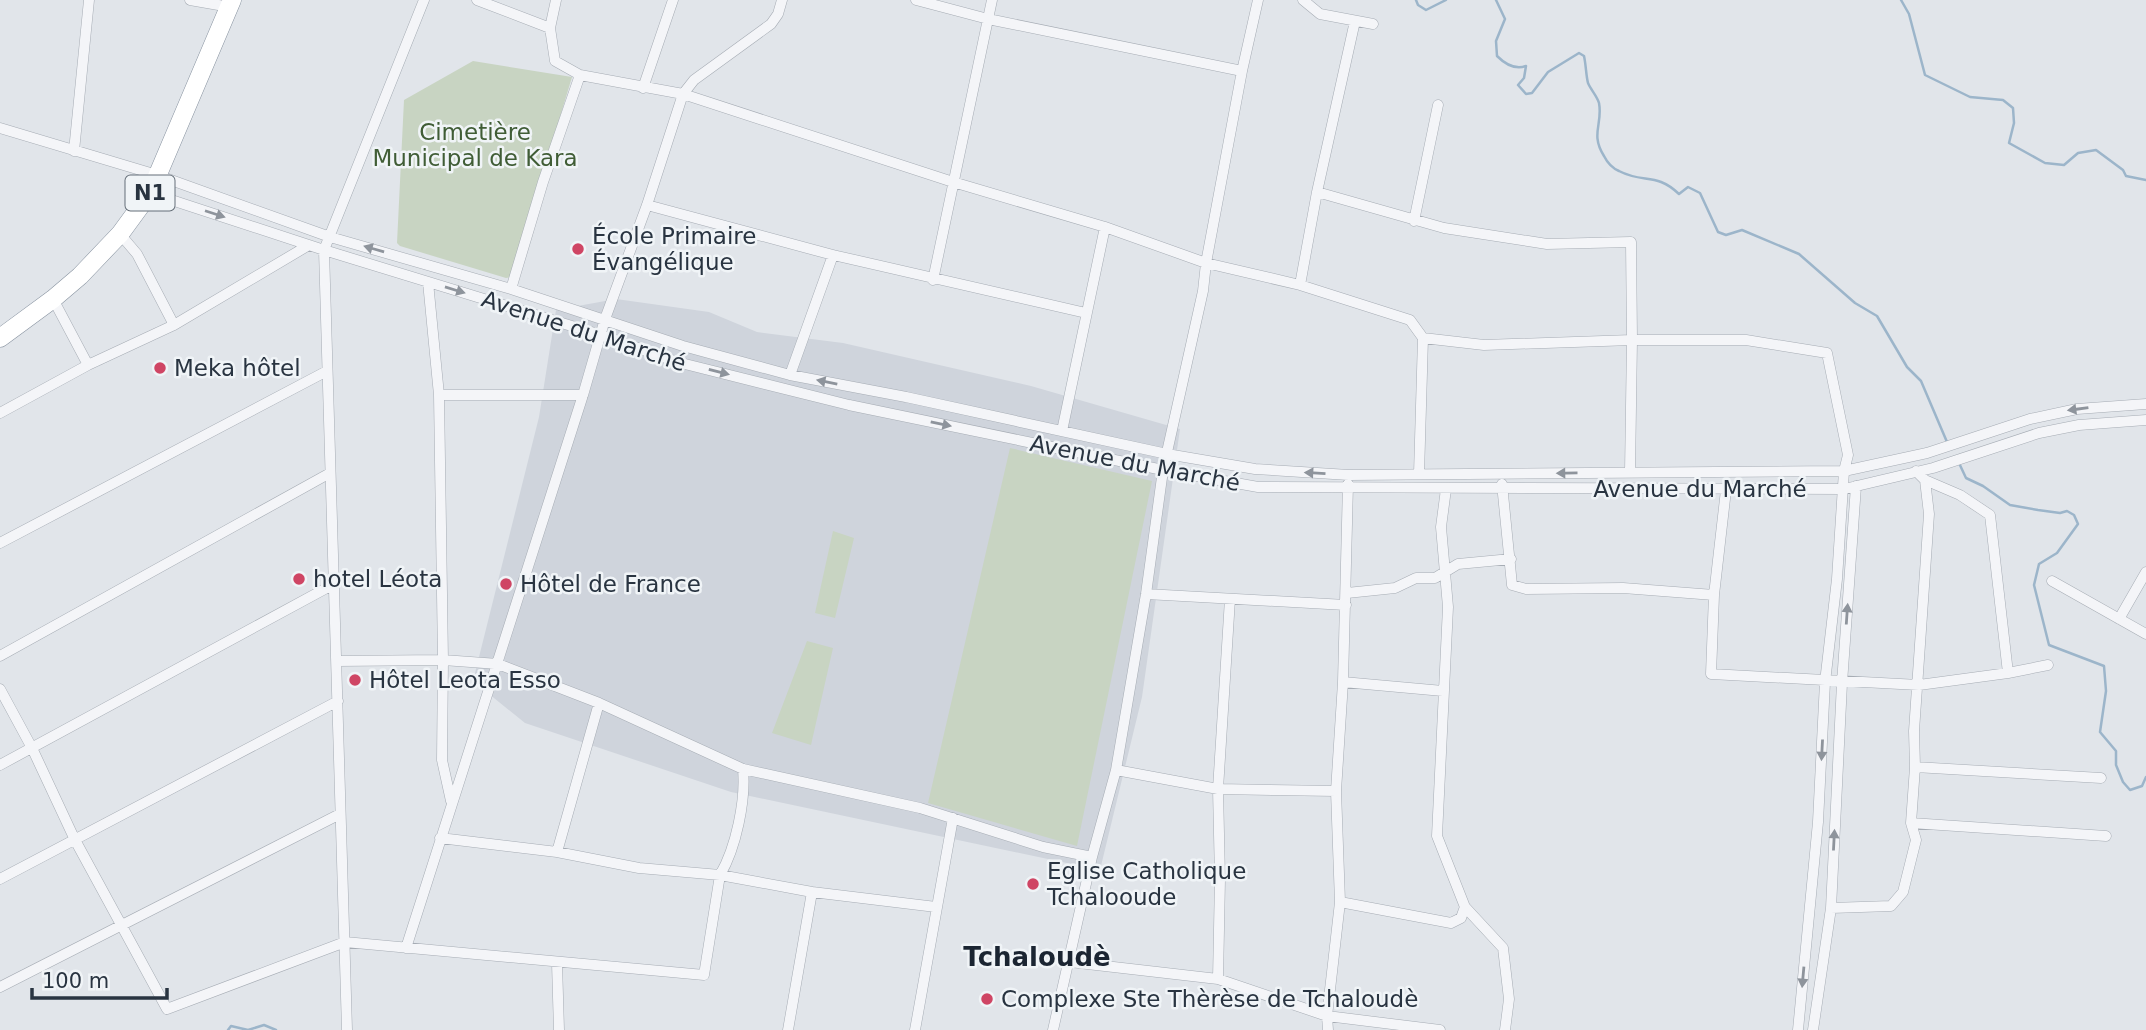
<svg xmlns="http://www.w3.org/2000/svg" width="2146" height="1030" viewBox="0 0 2146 1030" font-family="'DejaVu Sans',sans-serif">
<rect width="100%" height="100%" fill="#e1e5ea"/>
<path fill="#cfd4dc" d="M616,299L709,312L757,332L843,343L1031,386L1180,429L1142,697L1100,870L731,792L525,723L473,681L539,417L556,310Z"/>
<path fill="#c8d4c2" d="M473,61L572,77L512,277L506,278L400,246L397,243L404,100Z
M1010,448L1152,481L1077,846L928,803Z
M833,531L854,538L835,618L815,613Z
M807,641L833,648L811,745L772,733Z"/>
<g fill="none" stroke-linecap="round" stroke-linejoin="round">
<path stroke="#9cb5ca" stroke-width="2.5" d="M1416,0L1418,5L1426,10L1446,0
M1496,0L1505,19L1496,41L1497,56C1505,64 1515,70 1526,66L1524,78L1518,85L1526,94L1532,93L1548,72L1579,53L1584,56C1586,65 1586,75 1588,83C1591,90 1597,96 1599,103C1603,124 1590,134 1604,156C1607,162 1612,168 1619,171C1644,184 1656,172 1679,194L1688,187L1700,193L1718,232L1726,235L1742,230L1799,254L1855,303L1877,316L1907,367L1921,381L1947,442
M1901,0L1909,14L1925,75L1970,97L2003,100L2013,108L2014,123L2009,143L2045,163L2064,165L2078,153L2096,150L2123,170L2126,176L2146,180
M1959,463L1966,478L1983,486L2010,505L2038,510L2060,513L2067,511L2074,515L2078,524L2057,553L2039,564L2034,585L2049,645L2104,666L2106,691L2100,732L2116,751V765L2123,782L2130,790L2142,786L2146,777
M228,1030L231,1026L248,1030L264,1025L276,1030"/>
<g stroke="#a6acb4" stroke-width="11">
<path id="street" d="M190,0L230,7
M477,0L550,28
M916,0L988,19L1242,71
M1303,0L1320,14L1373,24
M580,75L683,94L953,182L1105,227L1206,263L1300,285L1410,320L1423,338L1419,474
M643,88L673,0
M0,128L157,175L330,237L511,289L683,346L790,375L906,397L1167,454L1255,469L1349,475L1844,471L1927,453L2030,419L2077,409L2146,404
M74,151L89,0
M1317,192L1444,228L1547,244L1631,242L1632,340L1630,472
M150,193L324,250L601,335L677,362L849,405L1163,470L1258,487L1844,489L1933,468L2039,433L2079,425L2146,420
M647,205L833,255L1086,313
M1414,221L1438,105
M120,234L137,254L174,325
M933,280L992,0
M428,282L439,395L443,660L442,760L451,801
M1300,285L1317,192L1355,21
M511,289L543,182L580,75L555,61L550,28L556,0
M53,299L88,365
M1423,338L1484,345L1632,340H1746L1827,353L1848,455L1844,471L1837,579L1825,682L1818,822L1798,1030
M790,375L833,255
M439,395H583
M0,413L88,365L174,325L309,245
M1062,431L1105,227
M1925,480L1960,495L1990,515L2008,673
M1348,484L1343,682L1336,791L1340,902L1327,1016L1440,1030
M1502,484L1512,585L1526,589L1623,588L1714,595
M1726,490L1714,595L1711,674L1919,685L2008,673L2048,665
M0,543L327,371
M2052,581L2146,634
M1347,593L1395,588L1416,578H1435L1458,564L1511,559
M1146,594L1346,605
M2119,619L2146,572
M0,656L330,473
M337,661L443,660L498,664L599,703L743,769L920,808L1043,847L1092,857
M1343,682L1443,691
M0,689L32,748L75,840L167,1009L345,942L704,975L720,875L812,892L788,1030
M599,703L557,852L639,868L720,875C736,848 746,800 743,769
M0,765L334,584
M1915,767L2101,778
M1116,770L1218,789L1336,791
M1911,823L2106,836
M440,838L557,852
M0,879L338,701
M812,892L936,907
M1340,902L1451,923L1461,918L1465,907L1437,836L1448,607L1441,527L1446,489
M1465,907L1503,948L1509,999L1505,1030
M1831,908L1891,906L1903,892L1916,840L1911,823L1915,767L1914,731L1929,514L1925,480L1916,471
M406,948L583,395L605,319L647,205L683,94L694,80L771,24L778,14L782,0
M1070,962L1218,979L1327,1016L1328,1030
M557,963L559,1030
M1218,979L1220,879L1218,789L1230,599
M0,987L340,814
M347,1030L324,250L424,0
M915,1030L953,818
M1053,1030L1092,857L1116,770L1146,594L1163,470L1203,291L1206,263L1242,71L1258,0
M1813,1030L1831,908L1842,683L1856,486"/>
</g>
<g stroke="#8893a0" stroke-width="19">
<path id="highway" d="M0,338L53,299L80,276L120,234L150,193L232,0"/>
</g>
<use href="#street" stroke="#f4f5f8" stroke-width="10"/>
<use href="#highway" stroke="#fff" stroke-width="18"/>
</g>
<defs><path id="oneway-solid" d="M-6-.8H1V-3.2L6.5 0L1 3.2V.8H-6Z" transform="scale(1.75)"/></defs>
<g fill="#8e949c">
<use href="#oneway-solid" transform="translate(215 214) rotate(18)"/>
<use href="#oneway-solid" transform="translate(374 249) rotate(-164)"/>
<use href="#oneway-solid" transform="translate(455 290) rotate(17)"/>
<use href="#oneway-solid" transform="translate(719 372) rotate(14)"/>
<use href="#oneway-solid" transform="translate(827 382) rotate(-169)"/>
<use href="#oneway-solid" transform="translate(2078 409) rotate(172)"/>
<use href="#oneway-solid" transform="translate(941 424) rotate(12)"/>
<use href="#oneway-solid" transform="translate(1315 473) rotate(-177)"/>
<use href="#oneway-solid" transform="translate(1567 473) rotate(179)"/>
<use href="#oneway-solid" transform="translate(1847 614) rotate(-86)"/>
<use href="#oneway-solid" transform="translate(1822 750) rotate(93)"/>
<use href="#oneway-solid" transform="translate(1834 840) rotate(-87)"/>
<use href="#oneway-solid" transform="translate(1803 977) rotate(95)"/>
</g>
<g fill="#cf4564" stroke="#f0f4f7" stroke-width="2.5">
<circle cx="578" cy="249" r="7"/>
<circle cx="160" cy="368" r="7"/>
<circle cx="299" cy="579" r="7"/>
<circle cx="506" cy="584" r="7"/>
<circle cx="355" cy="680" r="7"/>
<circle cx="1033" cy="884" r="7"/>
<circle cx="987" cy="999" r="7"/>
</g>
<g text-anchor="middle" stroke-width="5" stroke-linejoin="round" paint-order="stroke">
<rect fill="#f0f4f7" stroke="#656e78" stroke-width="2" x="125.5" y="175.5" width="49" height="35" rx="5"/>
<g font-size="21" font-weight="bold" fill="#293441">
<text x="150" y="200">N1</text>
</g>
<g font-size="23" fill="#405d36" stroke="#f0f4f7">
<text x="475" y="140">Cimetière<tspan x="475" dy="26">Municipal de Kara</tspan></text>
</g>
<g font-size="23" fill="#293441" stroke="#f0f4f7" text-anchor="start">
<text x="592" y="244">École Primaire<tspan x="592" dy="26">Évangélique</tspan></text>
<text x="174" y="376">Meka hôtel</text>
<text x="313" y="587">hotel Léota</text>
<text x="520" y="592">Hôtel de France</text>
<text x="369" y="688">Hôtel Leota Esso</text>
<text x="1047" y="879">Eglise Catholique<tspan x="1047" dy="26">Tchalooude</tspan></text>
<text x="1001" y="1007">Complexe Ste Thèrèse de Tchaloudè</text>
</g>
<g font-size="23" fill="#293441" stroke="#f0f4f7">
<text transform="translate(584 331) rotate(18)" y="8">Avenue du Marché</text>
<text transform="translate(1135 463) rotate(11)" y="8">Avenue du Marché</text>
<text x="1700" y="497">Avenue du Marché</text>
</g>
<g font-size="26" font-weight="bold" fill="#1b2532" stroke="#f0f4f7">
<text x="1037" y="966">Tchaloudè</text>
</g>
</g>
<path d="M32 988v10h135v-10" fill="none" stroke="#293441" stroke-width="3.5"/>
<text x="42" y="988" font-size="21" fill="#293441" stroke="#f0f4f7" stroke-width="5" paint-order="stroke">100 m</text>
</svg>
